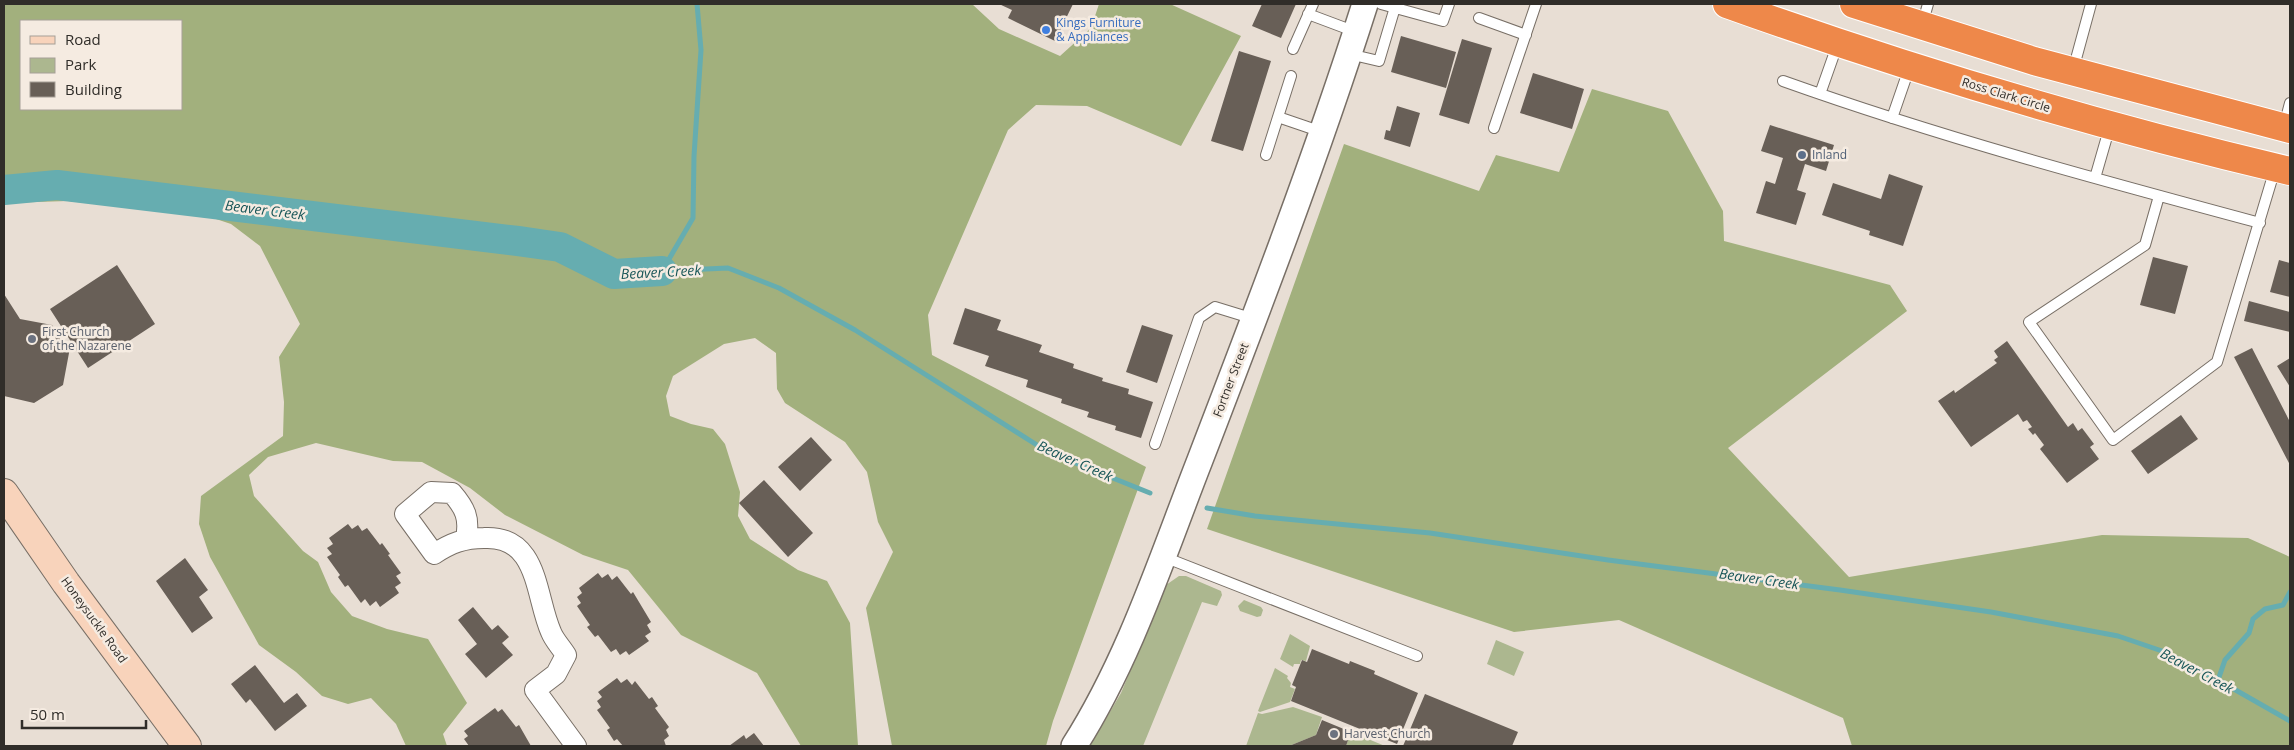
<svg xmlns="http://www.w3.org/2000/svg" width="2294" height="750" viewBox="0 0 2294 750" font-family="'Open Sans',sans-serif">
<rect width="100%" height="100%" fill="#e8ded4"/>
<path fill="#acb78f" d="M1179,576H1186L1221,591L1222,595L1217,606L1202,602L1143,746H1090L1121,693L1166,585Z
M1244,600L1261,607L1263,610L1261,616L1257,617L1240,611L1238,606Z
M1290,634L1310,646L1306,661L1301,660L1300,664H1294L1293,667L1280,659Z
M1496,640L1524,652L1514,676L1487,664Z
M1275,668L1288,676L1287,678L1291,683L1290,687L1295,689L1290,702L1260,712L1258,711Z
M1293,707L1322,717L1316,735L1289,746H1246L1258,713L1262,714Z
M1351,732L1385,746H1346Z"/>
<path fill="#a2b07d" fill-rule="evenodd" d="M4,4H972L999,29L1060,56L1091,28L1099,4H1170L1241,36L1181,146L1087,106L1036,105L1008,130L928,315L932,355L1146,467L1053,721L1046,746H892L866,608L893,552L878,522L867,472L845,442L785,403L777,389L776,353L755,338L724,344L673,376L666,396L670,416L691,424L713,429L725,444L740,492L738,516L750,539L798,570L827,581L850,623L858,746H801L757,673L681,635L628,570L583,555L505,515L470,488L422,462L393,461L316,443L268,457L249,475L254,496L303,551L318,562L331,592L352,616L387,629L428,639L467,703L443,734L447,746H406L396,724L371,698L348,704L322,696L296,672L259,645L210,557L199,524L201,496L283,436L284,402L279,357L300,324L260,246L231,224L207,216L68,201L4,203ZM21,21H181V109H21Z
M1592,89L1668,111L1723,211L1724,241L1890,285L1907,311L1728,448L1849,577L2102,535L2248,538L2290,557V746H1852L1843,718L1619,620L1514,632L1207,529L1344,144L1479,191L1496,155L1559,172Z"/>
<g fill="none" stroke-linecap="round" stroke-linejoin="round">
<path stroke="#66adb0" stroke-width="5" d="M662,271L728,268L779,288L855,330L1048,452L1150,493
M662,271L693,218L694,156L701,50L697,4
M1207,508L1255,516L1430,533L1608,560L1840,590L1991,612L2118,636L2165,652L2218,680L2290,721
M2218,680L2225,660L2249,633L2253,619L2265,609L2283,605L2290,592"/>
<path stroke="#66adb0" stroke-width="30" d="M4,190L57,185L518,241L560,247L614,274L662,271"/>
</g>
<path fill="#685f57" d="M999,4H1073L1055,41L1008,18L1012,10Z
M1262,4H1296L1281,38L1252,26Z
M1401,36L1456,52L1446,88L1391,72Z
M1462,39L1492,48L1469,124L1439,115Z
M1239,51L1271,61L1243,151L1211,141Z
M1533,73L1584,89L1572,129L1520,113Z
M1397,106L1420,113L1410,147L1384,139L1386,130L1390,131Z
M1770,125L1834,145L1826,171L1805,164L1797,190L1806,193L1796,225L1756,213L1766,181L1775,184L1783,158L1761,151Z
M1889,174L1923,186L1903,246L1869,235L1870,231L1822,215L1833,183L1881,199Z
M2153,257L2188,266L2175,314L2140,305Z
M2279,260L2290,263V297L2270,292Z
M117,265L155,324L88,368L50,309Z
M4,294L20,319L52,325L69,353L63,385L34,403L4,396Z
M2249,301L2290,312V332L2244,321Z
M965,308L1001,320L997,330L1042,345L1039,352L1074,364L1073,368L1103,378L1102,381L1129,389L1128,394L1153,402L1141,438L1115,430L1116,426L1087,417L1089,412L1061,403L1062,399L1026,387L1028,380L985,366L989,356L953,344Z
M1142,325L1173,335L1157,383L1126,372Z
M2007,341L2068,427L2073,423L2078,431L2082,428L2094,444L2090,447L2099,459L2067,483L2040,449L2044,445L2035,433L2033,435L2028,429L2032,427L2027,420L2023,422L2018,414L1971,447L1938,401L1954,390L1955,393L1997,363L1994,360L1998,357L1994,351Z
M2252,348L2290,422V465L2234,357Z
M2290,358V387L2277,366Z
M2181,415L2198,439L2148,474L2131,451Z
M811,437L832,460L800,491L778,467Z
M764,480L813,533L788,557L739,503Z
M348,524L352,529L358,525L362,531L367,528L380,545L382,543L390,554L388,555L401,573L396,576L401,583L395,587L399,593L380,607L376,601L370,606L365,599L361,603L348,585L345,587L338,577L340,575L327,557L332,554L327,548L333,544L329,538Z
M185,558L208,590L199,597L213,618L192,633L156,581Z
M598,573L602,578L608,574L612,580L617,576L631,594L633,592L651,622L647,625L651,632L645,636L649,641L629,655L626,651L620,655L616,649L611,652L598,635L595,637L587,627L590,625L577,606L581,603L577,597L582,593L579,588Z
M473,607L492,630L498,625L509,637L502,643L513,655L486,678L465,654L477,644L458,620Z
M1312,649L1349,664L1350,661L1375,671L1374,674L1418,693L1397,744L1291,701L1296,687L1292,685L1302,660L1307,662Z
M255,665L284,703L297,693L307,706L275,731L250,699L246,703L231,684Z
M617,678L621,683L627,679L632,685L635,681L649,699L652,697L658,706L655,708L669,727L666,730L669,736L664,740L666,746H623L617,739L614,741L607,730L610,728L597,710L601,707L597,701L602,697L598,692Z
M1425,694L1518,732L1512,746H1403Z
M495,708L498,712L502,709L516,727L519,725L531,746H469L464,739L468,736L464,731Z
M1322,720L1351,732L1346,746H1289L1316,735Z
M754,733L764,746H729L744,735L746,739Z"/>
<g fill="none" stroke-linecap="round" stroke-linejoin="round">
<g stroke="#786f66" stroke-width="12">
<path id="service" d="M1381,4L1443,21L1449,4
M1308,14L1356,32
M1479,18L1526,35
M1922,25L1928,4
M1293,49L1313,4
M1349,54L1379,61L1396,4
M2073,70L2091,4
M1783,81C1940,137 2100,180 2260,223
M1820,94L1838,43
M1278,117L1322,132
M1892,118L1910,66
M2284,126L2290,103
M1494,128L1536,4
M1266,155L1291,76
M2095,178L2110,126
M2159,196L2145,245L2029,322L2113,440L2217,362L2275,169
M1155,444L1199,318L1215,307L1254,319
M1164,557L1417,656"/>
</g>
<g stroke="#786f66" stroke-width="22">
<path id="minor" d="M466,538C470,518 465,508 452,493L431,492L405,514L434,554C451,543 464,538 484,538C539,535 535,596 551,632C554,640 561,647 566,655L556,674L535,690L576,746"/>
</g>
<g stroke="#786f66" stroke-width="28">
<path id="tertiary" d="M1074,746C1130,658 1162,557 1200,460C1258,309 1316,158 1365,4"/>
</g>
<g stroke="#786f66" stroke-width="30">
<path id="secondary" d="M4,493L66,583L187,746"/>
</g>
<g stroke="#fff" stroke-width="30">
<path id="trunk" d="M1727,4C1911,70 2099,126 2290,171
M1854,4L2034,61L2290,129"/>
</g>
<use href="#service" stroke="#fff" stroke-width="10"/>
<use href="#minor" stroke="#fff" stroke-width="20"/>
<use href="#tertiary" stroke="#fff" stroke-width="25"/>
<use href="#secondary" stroke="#f8d3bb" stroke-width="28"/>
<use href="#trunk" stroke="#ee884a" stroke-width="28"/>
</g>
<circle fill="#3f7fe0" stroke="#f5ebe1" stroke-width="2" cx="1046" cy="30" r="5"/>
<circle fill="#5c6f8a" stroke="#f5ebe1" stroke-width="2" cx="1802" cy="155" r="5"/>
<g fill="#6b7280" stroke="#f5ebe1" stroke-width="2">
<circle cx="32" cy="339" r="5"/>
<circle cx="1334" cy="734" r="5"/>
</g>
<g text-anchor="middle" stroke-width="5" stroke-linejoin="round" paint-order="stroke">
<g font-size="12" fill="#366cbe" stroke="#f5ebe1" text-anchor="start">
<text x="1056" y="27">Kings Furniture<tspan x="1056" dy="14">&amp; Appliances</tspan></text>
</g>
<g font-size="12" fill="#302d29" stroke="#f5ebe1">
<text transform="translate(2006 95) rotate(17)" y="4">Ross Clark Circle</text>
<text transform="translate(1231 380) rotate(-69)" y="4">Fortner Street</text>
<text transform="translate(94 620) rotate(54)" y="4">Honeysuckle Road</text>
</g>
<g font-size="12" fill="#4e5e75" stroke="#f5ebe1" text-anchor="start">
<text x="1812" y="159">Inland</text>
</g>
<g font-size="12" fill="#5b616d" stroke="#f5ebe1" text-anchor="start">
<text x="42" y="336">First Church<tspan x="42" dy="14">of the Nazarene</tspan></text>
<text x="1344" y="738">Harvest Church</text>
</g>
<g font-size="14" font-style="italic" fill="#175557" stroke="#f5ebe1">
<text transform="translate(265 210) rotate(7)" y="5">Beaver Creek</text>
<text transform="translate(661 272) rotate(-3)" y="5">Beaver Creek</text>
<text transform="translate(1075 461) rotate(24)" y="5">Beaver Creek</text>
<text transform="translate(1759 579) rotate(8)" y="5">Beaver Creek</text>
<text transform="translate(2197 671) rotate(28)" y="5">Beaver Creek</text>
</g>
</g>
<rect width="2294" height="750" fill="none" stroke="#302d29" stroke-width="10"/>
<rect x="20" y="20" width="162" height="90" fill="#f5ebe1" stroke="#a69f97"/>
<rect x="30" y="36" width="25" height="8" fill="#f8d3bb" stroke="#a69f97"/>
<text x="65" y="45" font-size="15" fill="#302d29">Road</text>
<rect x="30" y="58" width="25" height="15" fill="#acb78f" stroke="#a69f97"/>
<text x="65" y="70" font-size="15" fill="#302d29">Park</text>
<rect x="30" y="82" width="25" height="15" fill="#685f57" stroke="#a69f97"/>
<text x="65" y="95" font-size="15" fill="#302d29">Building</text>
<path d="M22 720v8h124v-8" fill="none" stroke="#302d29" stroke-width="2.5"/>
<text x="30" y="720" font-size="15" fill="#302d29" stroke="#f5ebe1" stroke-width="4" paint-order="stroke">50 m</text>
</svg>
